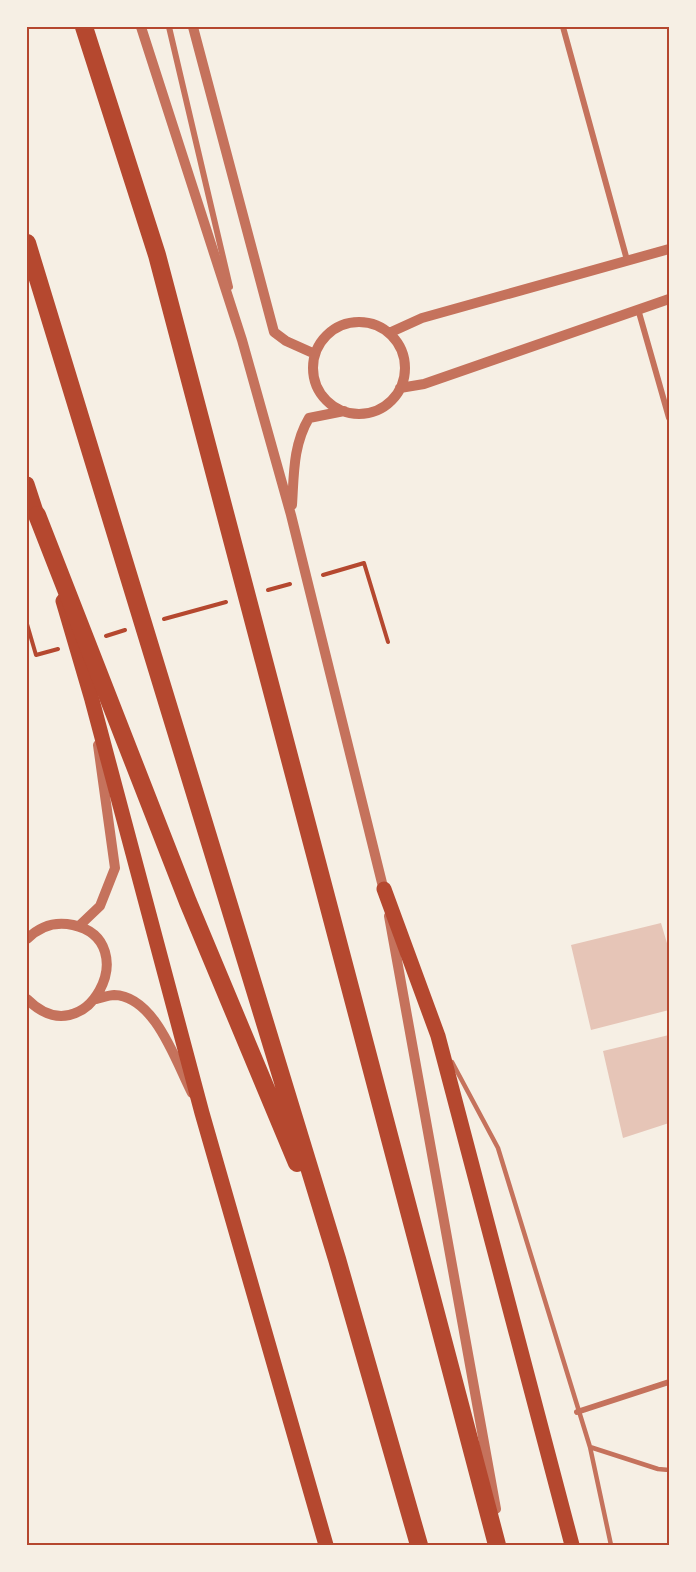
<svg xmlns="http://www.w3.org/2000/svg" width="696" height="1572" viewBox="0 0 696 1572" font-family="'Fira Sans Condensed',sans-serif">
<rect width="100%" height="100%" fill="#f6efe4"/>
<path fill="#e6c5b7" d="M661,923L669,950V1010L591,1030L571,945Z
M669,1035V1123L623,1138L603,1051Z"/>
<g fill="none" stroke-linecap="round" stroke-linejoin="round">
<path stroke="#b5482f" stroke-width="4" d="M323,575L364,563L388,642
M268,590L290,584
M164,619L226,602
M27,624L36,655L58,649
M106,636L125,630"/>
<path stroke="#c5725c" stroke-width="4.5" d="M452,1062L498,1148L590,1447L611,1545
M590,1447L658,1469L669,1470"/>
<path stroke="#c5725c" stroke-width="6" d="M169,27L230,287
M563,27L627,260
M638,309L669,418
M577,1412L669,1382"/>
<path stroke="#c5725c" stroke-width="10" d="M141,27L242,340L291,515L385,895
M193,27L274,332L286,341L315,354
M313 368a46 46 0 1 1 92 0a46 46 0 1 1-92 0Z
M389,333L422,318L669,249
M400,388L424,384L669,299
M292,505C294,474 293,445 309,418L344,411
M389,916L496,1509
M79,926L100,906L115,868L98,745
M27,939C40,926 55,921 73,925C146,941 86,1059 27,999
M96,999C101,998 109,995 114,995C155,996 176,1062 192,1093"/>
<path stroke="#b5482f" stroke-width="15" d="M27,484L41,527
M63,601L92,700L202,1113L326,1545
M384,889L438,1036L572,1545"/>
<path stroke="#b5482f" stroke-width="18" d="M84,27L157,255L497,1545
M27,243L337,1259L419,1545
M37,515L188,902L297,1163"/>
</g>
<rect width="696" height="1572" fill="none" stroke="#f6efe4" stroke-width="57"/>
<rect x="28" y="28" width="640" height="1516" fill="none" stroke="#b5482f" stroke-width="2"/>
</svg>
